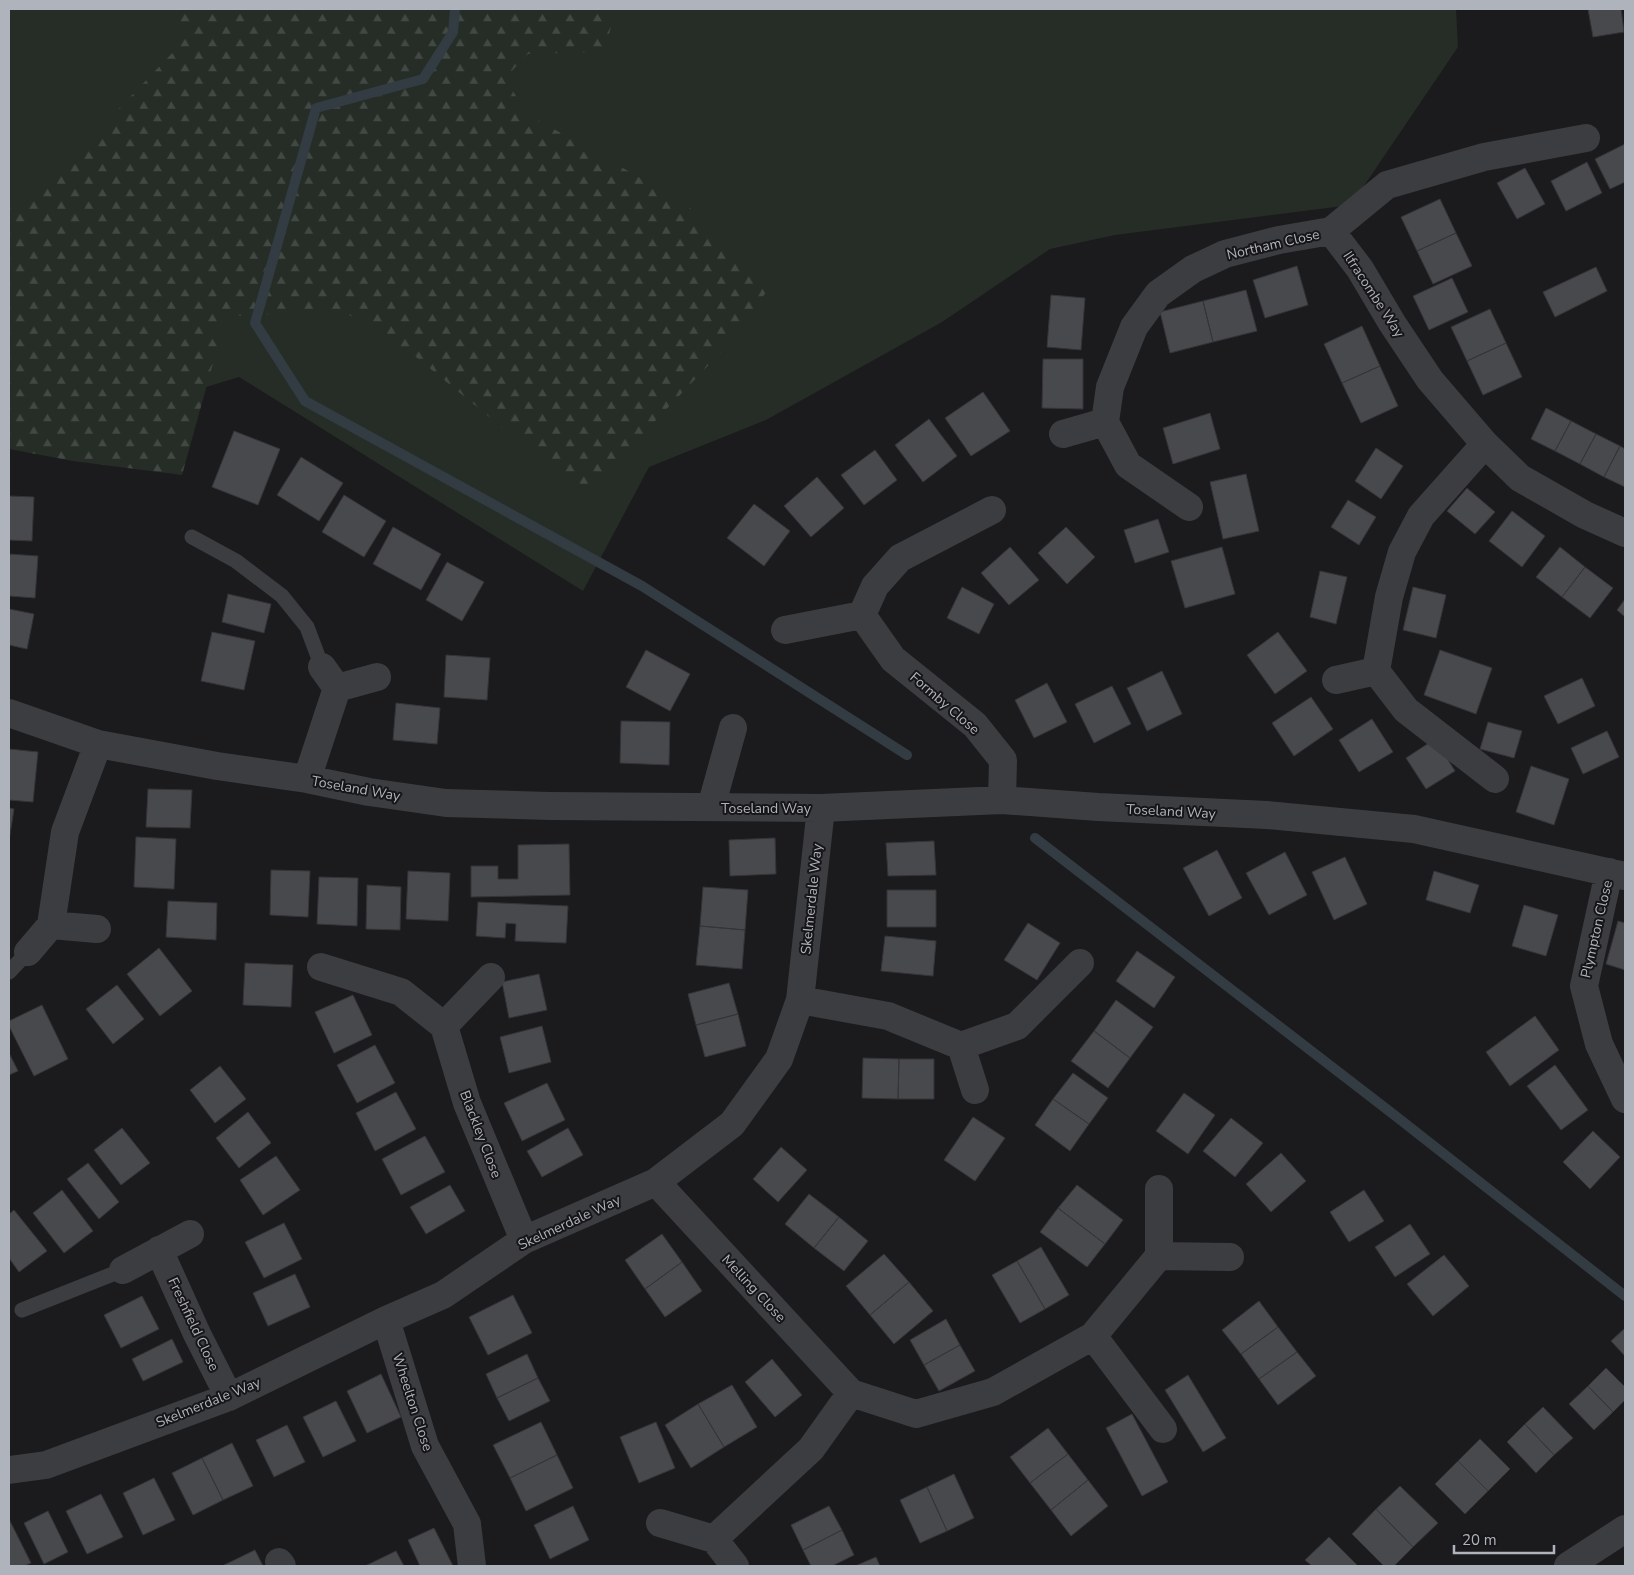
<svg xmlns="http://www.w3.org/2000/svg" width="1634" height="1575" viewBox="0 0 1634 1575" font-family="'Nunito Sans',sans-serif">
<defs>
<pattern id="forest-firs" width="22" height="20" patternUnits="userSpaceOnUse" patternTransform="scale(1.25)"><rect width="22" height="20" fill="#252d26"/><path d="M5 1l3.5 6h-7zM16 11l3.5 6h-7z" fill="#424944"/></pattern>
</defs>
<rect width="100%" height="100%" fill="#1b1b1d"/>
<path fill="#252d26" d="M9,9H1456L1458,47L1351,205L1115,235L1050,249L942,322L766,420L649,467L583,591L239,377L9,447Z"/>
<path fill="url(#forest-firs)" d="M171,9H610L614,16L604,52L528,54L505,78L527,114L685,203L770,285L745,327L589,490L515,438L416,357L346,313L226,316L182,475L73,461L9,449V203L18,209L84,145L180,45Z"/>
<g fill="none" stroke-linecap="round" stroke-linejoin="round">
<path stroke="#333c42" stroke-width="10" d="M455,9L453,32L423,79L316,108L255,323L305,401L642,586L907,755
M1035,838L1393,1114L1625,1296"/>
</g>
<path fill="#48494d" stroke="#353539" d="M1588,9H1621L1624,32L1593,37Z
M1625,144V182L1610,189L1595,159Z
M1587,162L1602,193L1566,211L1551,181Z
M1525,168L1545,204L1517,219L1497,183Z
M1440,199L1456,233L1417,251L1401,217Z
M1456,233L1472,266L1433,284L1417,251Z
M1297,266L1308,305L1265,318L1253,280Z
M1596,267L1607,291L1555,317L1543,292Z
M1452,278L1468,312L1429,330L1413,296Z
M1246,290L1257,331L1213,342L1203,301Z
M1051,295L1085,298L1081,350L1047,347Z
M1203,301L1213,342L1170,353L1160,312Z
M1490,309L1506,343L1467,361L1451,327Z
M1362,326L1380,366L1342,383L1324,344Z
M1506,343L1522,377L1483,395L1467,361Z
M1043,359H1083V409L1042,408Z
M1380,366L1398,406L1361,423L1342,383Z
M983,392L1010,431L971,456L945,418Z
M1546,408L1571,421L1555,451L1531,439Z
M1210,413L1220,449L1173,464L1163,428Z
M929,419L957,456L923,482L895,445Z
M1571,421L1596,434L1580,464L1555,451Z
M234,431L280,449L258,505L212,487Z
M1596,434L1620,446L1604,477L1580,464Z
M1620,446L1625,449V487L1604,477Z
M1376,448L1403,466L1381,499L1355,481Z
M875,450L897,480L864,505L841,475Z
M301,457L343,483L319,521L277,495Z
M1246,474L1259,531L1223,539L1210,482Z
M817,477L844,508L811,537L784,506Z
M1467,488L1495,512L1475,534L1447,511Z
M344,495L386,521L364,557L322,532Z
M9,496L34,497L32,541L9,540Z
M1348,500L1376,517L1359,545L1331,527Z
M754,504L790,531L764,566L727,538Z
M1512,511L1545,536L1522,567L1489,541Z
M1158,519L1169,552L1135,563L1124,530Z
M393,527L441,554L421,590L373,564Z
M1066,527L1095,557L1067,584L1038,553Z
M1010,547L1039,580L1009,605L981,573Z
M1222,547L1235,594L1185,608L1171,561Z
M1560,547L1585,567L1562,597L1536,577Z
M9,554L38,556L35,598L9,596Z
M447,562L484,582L462,621L426,600Z
M1585,567L1613,588L1590,618L1562,597Z
M1320,571L1347,577L1336,624L1310,617Z
M962,587L994,604L979,634L947,618Z
M1413,587L1446,595L1436,638L1403,630Z
M228,594L271,604L264,633L222,622Z
M1625,599V617L1617,610Z
M9,609L34,614L27,649L9,645Z
M212,632L255,641L244,690L201,681Z
M1278,632L1307,671L1275,694L1247,655Z
M646,650L690,674L670,711L626,687Z
M1440,650L1492,668L1476,714L1424,695Z
M446,655L490,658L487,700L444,697Z
M1162,671L1182,714L1147,731L1127,688Z
M1582,678L1595,706L1558,724L1544,696Z
M1047,683L1067,722L1034,738L1015,700Z
M1112,686L1131,724L1094,743L1075,704Z
M1311,697L1333,729L1294,756L1272,723Z
M396,703L440,708L437,744L393,740Z
M1372,719L1393,752L1359,772L1339,740Z
M621,721L670,722L669,765L620,763Z
M1488,722L1522,731L1514,758L1480,749Z
M1607,731L1619,757L1583,774L1571,748Z
M1435,739L1455,771L1426,789L1406,758Z
M9,749L38,752L33,802L9,800Z
M1531,766L1569,779L1554,825L1516,812Z
M148,789L192,790L190,828L146,827Z
M9,808L14,809L9,841Z
M136,837L176,839L174,889L134,887Z
M775,838L776,874L730,876L729,840Z
M934,841L936,875L888,876L886,843Z
M569,844L570,895L471,897V866H498V879H518V845Z
M1217,850L1242,898L1209,916L1183,868Z
M1285,852L1307,895L1269,915L1246,873Z
M1345,857L1367,904L1334,920L1312,872Z
M271,870L310,871L308,917L270,915Z
M408,871L450,873L448,921L406,919Z
M1434,871L1479,885L1470,913L1426,900Z
M319,877L358,878L357,926L317,924Z
M367,885L401,887L400,930L366,929Z
M703,887L748,890L745,930L700,926Z
M887,890H936V927H887Z
M168,901L217,903L216,940L166,937Z
M478,902L568,906L566,943L515,941L516,924L506,923L505,938L476,936Z
M1524,905L1558,915L1546,956L1512,946Z
M1618,921L1625,923V970L1606,964Z
M1028,923L1060,943L1037,980L1004,960Z
M700,926L745,930L742,969L696,965Z
M885,936L936,941L933,976L881,971Z
M159,948L192,991L160,1016L127,974Z
M1137,951L1175,977L1154,1008L1116,981Z
M245,963L293,965L291,1007L243,1005Z
M539,974L547,1010L509,1018L502,982Z
M729,983L738,1014L696,1025L688,994Z
M117,985L144,1019L113,1044L86,1009Z
M353,995L372,1035L334,1053L315,1012Z
M1116,1000L1153,1027L1130,1058L1094,1031Z
M42,1005L68,1059L34,1076L9,1026V1021Z
M738,1014L746,1046L705,1057L696,1025Z
M1535,1016L1559,1050L1510,1086L1486,1052Z
M542,1026L551,1062L509,1073L500,1037Z
M1094,1031L1130,1058L1108,1088L1071,1061Z
M375,1045L395,1083L357,1103L337,1065Z
M9,1053L18,1071L9,1075Z
M863,1058L899,1059L898,1099L862,1098Z
M899,1059H934V1099H898Z
M1555,1065L1588,1110L1561,1130L1527,1086Z
M220,1066L246,1099L215,1123L190,1090Z
M1073,1073L1108,1098L1089,1124L1053,1099Z
M547,1083L565,1120L522,1141L504,1103Z
M396,1092L416,1129L375,1151L356,1113Z
M1184,1093L1215,1115L1188,1154L1156,1131Z
M1053,1099L1089,1124L1070,1151L1035,1125Z
M248,1112L271,1143L239,1168L216,1138Z
M973,1117L1005,1138L975,1181L944,1160Z
M1231,1118L1263,1143L1235,1177L1203,1151Z
M122,1128L150,1163L121,1185L94,1150Z
M568,1128L583,1155L542,1177L527,1151Z
M1593,1131L1620,1157L1590,1189L1563,1162Z
M425,1136L445,1172L401,1195L382,1159Z
M781,1147L807,1170L778,1202L753,1179Z
M1281,1153L1306,1181L1271,1212L1246,1184Z
M276,1156L300,1190L263,1215L240,1180Z
M88,1163L119,1202L99,1219L67,1179Z
M450,1185L465,1211L426,1234L410,1207Z
M1077,1185L1123,1220L1105,1244L1058,1208Z
M62,1190L93,1231L64,1253L33,1213Z
M1364,1190L1384,1221L1349,1242L1330,1212Z
M809,1194L839,1217L814,1248L785,1224Z
M1058,1208L1105,1244L1087,1267L1040,1232Z
M14,1210L47,1251L19,1272L9,1258V1214Z
M839,1217L868,1241L844,1271L814,1248Z
M284,1223L302,1259L264,1278L245,1242Z
M1410,1224L1430,1254L1395,1277L1375,1247Z
M662,1234L682,1262L645,1289L625,1260Z
M1041,1247L1069,1295L1045,1309L1017,1261Z
M884,1254L909,1282L870,1315L846,1286Z
M1444,1255L1469,1286L1433,1316L1407,1284Z
M1017,1261L1045,1309L1020,1323L992,1275Z
M682,1262L702,1291L665,1317L645,1289Z
M295,1274L310,1307L268,1326L253,1293Z
M909,1282L933,1311L894,1344L870,1315Z
M513,1295L532,1333L488,1355L469,1317Z
M142,1296L159,1329L121,1348L104,1315Z
M1259,1301L1278,1327L1241,1354L1222,1330Z
M946,1319L960,1345L924,1365L910,1340Z
M1278,1327L1297,1352L1259,1379L1241,1354Z
M1625,1328V1356L1611,1341Z
M172,1339L183,1362L143,1381L132,1359Z
M960,1345L975,1371L939,1391L924,1365Z
M1297,1352L1316,1376L1278,1405L1259,1379Z
M527,1354L538,1378L497,1398L486,1374Z
M772,1359L802,1395L775,1417L745,1382Z
M1606,1368L1625,1387V1400L1613,1412L1588,1386Z
M381,1374L401,1417L367,1433L347,1391Z
M1188,1375L1226,1438L1203,1452L1165,1390Z
M538,1378L550,1401L509,1421L497,1398Z
M732,1385L757,1427L724,1447L698,1404Z
M1588,1386L1613,1412L1594,1430L1569,1404Z
M336,1401L356,1441L323,1457L303,1417Z
M698,1404L724,1447L691,1468L665,1425Z
M1543,1407L1573,1438L1554,1455L1525,1424Z
M1132,1414L1168,1482L1142,1496L1106,1428Z
M541,1422L557,1455L510,1478L493,1445Z
M656,1422L675,1468L639,1483L620,1437Z
M1525,1424L1554,1455L1536,1473L1507,1442Z
M287,1425L305,1462L274,1477L256,1440Z
M1048,1428L1068,1454L1030,1483L1010,1457Z
M1480,1439L1510,1469L1488,1491L1458,1461Z
M232,1443L253,1486L223,1500L202,1458Z
M1068,1454L1088,1480L1051,1510L1030,1483Z
M557,1455L573,1488L526,1511L510,1478Z
M202,1458L223,1500L193,1515L172,1473Z
M1458,1461L1488,1491L1465,1514L1435,1484Z
M954,1474L974,1518L947,1531L927,1487Z
M154,1478L175,1520L143,1535L123,1493Z
M1088,1480L1108,1506L1071,1536L1051,1510Z
M1400,1486L1438,1523L1413,1547L1376,1509Z
M927,1487L947,1531L920,1543L900,1500Z
M101,1494L123,1537L87,1554L66,1511Z
M573,1506L589,1540L550,1559L534,1525Z
M829,1506L842,1530L803,1550L791,1525Z
M1376,1509L1413,1547L1394,1566H1384L1352,1534Z
M48,1511L68,1552L44,1564L24,1523Z
M9,1519L31,1563L24,1566H9Z
M434,1528L453,1566H420L408,1540Z
M842,1530L854,1555L832,1566H811L803,1550Z
M1329,1537L1358,1566H1312L1305,1560Z
M255,1550L263,1566H222Z
M396,1551L404,1566H365Z
M876,1557L880,1566H855Z"/>
<g fill="none" stroke-linecap="round" stroke-linejoin="round">
<path stroke="#3c3d41" stroke-width="15" d="M192,537L236,561L282,596L307,627L322,667
M9,972L28,952
M22,1310L123,1270"/>
<path stroke="#3c3d41" stroke-width="28" d="M1586,138L1484,157L1387,185L1331,231L1360,269L1392,323L1430,380L1485,444L1520,478L1585,515L1625,533
M1063,434L1105,422
M1485,444L1421,516L1402,552L1389,597L1376,671L1406,710L1495,779
M1189,507L1128,465L1105,422L1110,387L1134,327L1158,294L1193,269L1225,254L1279,240L1331,231
M862,615L875,586L900,558L992,510
M785,630L862,615L893,659L975,725L1003,760L1002,800
M322,667L337,688
M1336,680L1376,671
M9,713L98,744L217,766L307,779L369,792L446,803L550,806L821,808L1002,800L1098,807L1267,815L1414,829L1625,876
M307,779L337,688L377,677
M711,807L733,728
M1609,872L1584,986L1599,1044L1625,1099
M51,925L97,929
M28,952L51,925L65,832L98,744
M321,967L401,992L444,1026L467,1103L524,1240
M800,1000L888,1016L961,1046L1017,1026L1080,963
M444,1026L491,977
M961,1046L975,1090
M656,1182L851,1393L916,1414L993,1392L1093,1336L1159,1256V1189
M159,1250L197,1334L229,1397
M1159,1256L1230,1257
M123,1270L190,1234
M386,1320L425,1446L467,1524L472,1566
M1093,1336L1163,1429
M9,1470L46,1465L229,1397L386,1320L443,1295L524,1240L656,1182L732,1124L779,1059L800,1000L821,808
M660,1523L714,1539L811,1449L851,1393
M714,1539L735,1566
M279,1562L282,1566
M1568,1566L1625,1529"/>
</g>
<g text-anchor="middle" stroke-width="4" stroke-linejoin="round" paint-order="stroke">
<g font-size="14" fill="#afb3bb" stroke="#161618">
<text transform="translate(1273 244) rotate(-13)" y="5">Northam Close</text>
<text transform="translate(1374 294) rotate(57)" y="5">Ilfracombe Way</text>
<text transform="translate(945 703) rotate(41)" y="5">Formby Close</text>
<text transform="translate(356 788) rotate(10)" y="5">Toseland Way</text>
<text x="766" y="813">Toseland Way</text>
<text transform="translate(1171 811) rotate(3)" y="5">Toseland Way</text>
<text transform="translate(811 899) rotate(-84)" y="5">Skelmerdale Way</text>
<text transform="translate(1596 929) rotate(-77)" y="5">Plympton Close</text>
<text transform="translate(481 1134) rotate(69)" y="5">Blackley Close</text>
<text transform="translate(569 1222) rotate(-25)" y="5">Skelmerdale Way</text>
<text transform="translate(754 1288) rotate(47)" y="5">Melling Close</text>
<text transform="translate(194 1324) rotate(65)" y="5">Freshfield Close</text>
<text transform="translate(208 1402) rotate(-22)" y="5">Skelmerdale Way</text>
<text transform="translate(413 1402) rotate(72)" y="5">Wheelton Close</text>
</g>
</g>
<rect width="1634" height="1575" fill="none" stroke="#afb3bb" stroke-width="20"/>
<path d="M1454 1545v8h100v-8" fill="none" stroke="#afb3bb" stroke-width="2.5"/>
<text x="1462" y="1545" font-size="15" fill="#afb3bb" stroke="#161618" stroke-width="4" paint-order="stroke">20 m</text>
</svg>
